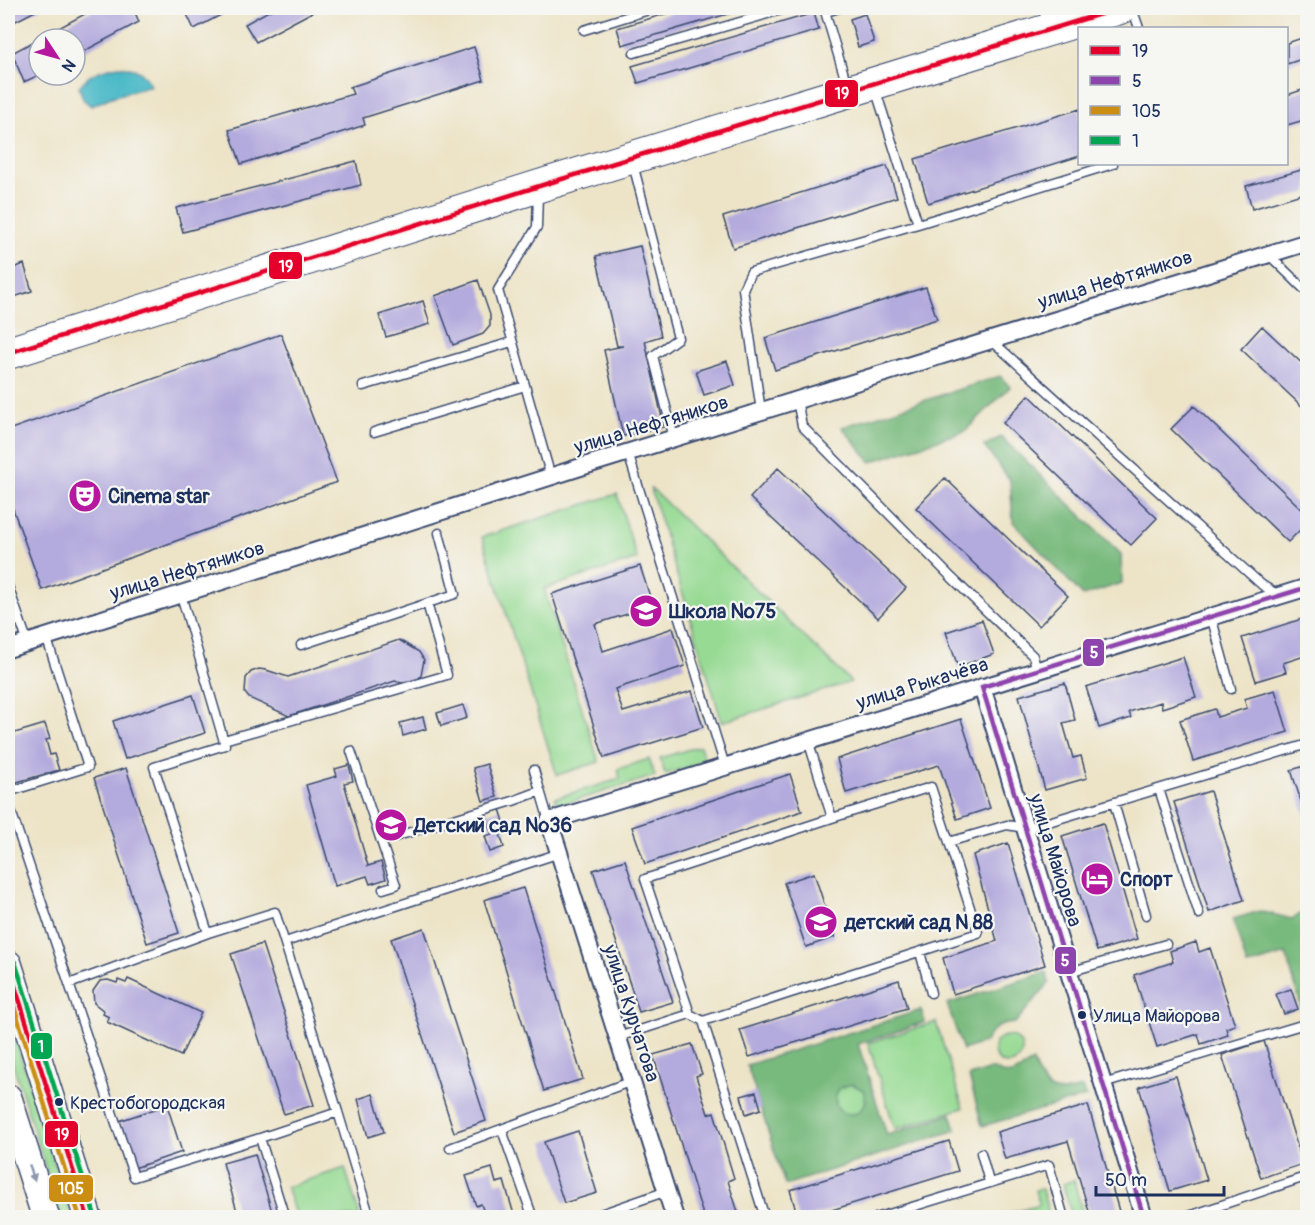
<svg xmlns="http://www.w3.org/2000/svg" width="1315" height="1225" viewBox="0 0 1315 1225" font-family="Pangolin,sans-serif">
<rect width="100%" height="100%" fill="#f6f6f2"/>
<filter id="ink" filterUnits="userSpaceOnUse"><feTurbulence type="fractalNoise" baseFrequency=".0167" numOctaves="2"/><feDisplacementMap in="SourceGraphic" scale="12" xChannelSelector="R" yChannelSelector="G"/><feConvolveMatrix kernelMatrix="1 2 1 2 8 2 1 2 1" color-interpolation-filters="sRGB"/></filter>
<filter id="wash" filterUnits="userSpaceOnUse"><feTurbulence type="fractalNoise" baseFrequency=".008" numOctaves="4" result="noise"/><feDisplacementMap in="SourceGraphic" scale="24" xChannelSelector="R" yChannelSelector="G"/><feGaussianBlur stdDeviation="1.35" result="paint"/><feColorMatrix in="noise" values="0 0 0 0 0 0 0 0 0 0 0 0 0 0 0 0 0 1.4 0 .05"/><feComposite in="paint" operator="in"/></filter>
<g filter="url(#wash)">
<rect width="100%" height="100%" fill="#ede4c8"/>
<path fill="#96da93" stroke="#588478" stroke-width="1.5" d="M650,487L851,682L722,722Z
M617,494L637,559L544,589L599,762L557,775L482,537Z
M700,746L705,762L665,774L660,758Z
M649,759L655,776L557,806L555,798L620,779L618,769Z
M8,1016L72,1217H61L8,1048Z
M936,1022L963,1108L895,1129L868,1043Z
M994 1050a14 14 0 1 1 28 0a14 14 0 1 1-28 0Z
M835 1099a16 16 0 1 1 32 0a16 16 0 1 1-32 0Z
M345,1168L360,1217H296L286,1187Z
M1074,1180L1083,1215L1072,1217L1063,1184Z
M1042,1189L1050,1217H997L1039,1205L1035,1190Z"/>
<path fill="#78ba7d" stroke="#4a746e" stroke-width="1.5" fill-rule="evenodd" d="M1000,376L1010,387L965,431L871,462L842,427Z
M1001,437L1121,554L1122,583L1083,596L1013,522L1010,480L984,446Z
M1307,910V1070L1301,1043L1303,1013L1286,954L1247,966L1233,919L1260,911L1292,919Z
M1046,972L1049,983L1015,1023C1000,1024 992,1028 985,1042L963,1050L947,1004Z
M921,1010L925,1022L858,1044L887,1135L951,1114L956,1130L785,1185L747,1065ZM852,1084L863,1090L866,1102L859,1112C842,1120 828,1103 840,1088Z
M1033,1062C1045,1093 1052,1096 1082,1088L1086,1097L982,1126L969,1076L993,1069C1015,1081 1015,1070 1033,1062Z"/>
<path fill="#4cb9c7" stroke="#347492" stroke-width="1.5" d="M119,66C135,68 144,71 151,86L111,97L91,106L83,99L79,87C89,73 102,69 119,66Z"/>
<g id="blocks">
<path fill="#b3aadd" d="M8,8H41L8,25Z
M96,8H133L139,22L75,56V39H39V75L24,82L12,53Z
M184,8H234L194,29Z
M274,8H320L256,42L245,24Z
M686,8H748L622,45L617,28Z
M814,13L819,30L638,83L632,66Z
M865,14L874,42L858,47L850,19Z
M1308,36V57L1287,64V43Z
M474,47L484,80L363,118L365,125L241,164L229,130L353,94L350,87Z
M1308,88V119L1287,125V95Z
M1080,109V156L928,203L915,159Z
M356,161L361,185L183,232L176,208Z
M887,166L897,197L733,248L723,217Z
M1308,168V192L1252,209L1246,186Z
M640,246L661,336L645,341L664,427L623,436L604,350L623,346H617L596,256Z
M24,264L32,291L8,299V270Z
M478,280L490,315V326L483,334L453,345L435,296Z
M926,287L937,319L775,370L765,338Z
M423,301L430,324L386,337L379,315Z
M1262,326L1308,369V412L1241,349Z
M281,334L337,482L42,590L8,495V430Z
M727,361L735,385L704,395L696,371Z
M1029,395L1157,518L1131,545L1003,423Z
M1194,406L1308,515V522L1288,542L1171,429Z
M778,468L906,588L878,618L750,498Z
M945,478L1068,596L1039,626L916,508Z
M640,566L653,606L595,624L603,651L673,628L685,666L615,689L623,712L692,691L703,727L604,758L552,594Z
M1308,617V655L1283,663L1286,672L1256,681L1242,638Z
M982,620L994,654L958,667L946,632Z
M399,640L419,652L424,660L421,676L414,683L406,684L395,681L289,716L249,698L245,693L246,678L251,672L259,669L266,670L288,677Z
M1183,657L1196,697L1162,708L1161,702L1129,712L1131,718L1099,728L1086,687Z
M1065,683L1075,720L1063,723L1073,758L1081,756L1087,778L1045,790L1019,696Z
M1275,690L1288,732L1193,761L1180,720L1215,709L1217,717L1247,708L1244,699Z
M193,695L205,733L125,759L113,721Z
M463,705L467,718L441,726L437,713Z
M423,717L426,729L403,736L400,723Z
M961,719L990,808L957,819L939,765L846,793L837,759Z
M45,724L50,739L46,740L50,755L54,754L59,770L10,784L8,777V735Z
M487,764L497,797L483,801L473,768Z
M349,765L353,781L344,783L368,866L381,862L386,879L370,884L367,876L335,886L306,785L337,776L335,769Z
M1308,765V819L1307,820L1291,770Z
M126,768L179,933L147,943L94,778Z
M790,774L802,811L645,864L632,827Z
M1210,791L1244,900L1209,912L1174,802Z
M500,809L507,831L500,834L504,847L490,852L485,836L492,834L486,814Z
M1103,823L1137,939L1097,951L1062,836Z
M1008,843L1045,965L953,994L943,958L997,941L973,855Z
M625,860L673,1002L639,1012L593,870Z
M814,873L835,937L806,947L784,883Z
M523,888L583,1079L544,1091L484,900Z
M424,928L486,1121L454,1132L391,939Z
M1196,942L1199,952L1210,948L1235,1025L1226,1028L1228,1035L1201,1044L1198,1034L1157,1047L1134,975L1173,962L1170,951Z
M262,944L314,1105L284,1114L231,954Z
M128,979L201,1013L181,1056L107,1022L109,1017L103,1014L104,1011L94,1003L93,991L100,981L108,980L117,983L118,980L126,983Z
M899,980L907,1008L749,1057L740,1030Z
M1291,989L1298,1009L1284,1014L1276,994Z
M1264,1041L1303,1164L1261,1178L1222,1055Z
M692,1044L702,1074L696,1076L708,1114L714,1112L734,1178L728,1181L740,1218H704L653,1055Z
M1176,1076L1207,1180L1170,1191L1139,1087Z
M756,1092L761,1109L746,1114L741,1096Z
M373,1094L384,1132L368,1137L358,1099Z
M167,1105L182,1152L134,1168L119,1121Z
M1088,1105L1121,1218H1091L1068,1141L1005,1159L997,1132Z
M578,1131L597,1193L564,1203L544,1142Z
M949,1141L958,1171L806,1218H798L790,1190Z
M255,1154L261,1175L274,1218H239L223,1163Z
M492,1168L496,1183L504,1181L515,1218H486L481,1204L476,1206L466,1176Z"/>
</g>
</g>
<g filter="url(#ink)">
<use href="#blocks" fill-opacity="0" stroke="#3a4a6e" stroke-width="1.5"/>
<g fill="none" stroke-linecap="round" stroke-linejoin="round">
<g stroke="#3a4a6e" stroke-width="11">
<path id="lane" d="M824,8L847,85
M1043,8L1047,23
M1132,8L1139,28
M826,12L839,8
M584,30L655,8
M634,53L788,8
M633,164L678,338L653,356L674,438
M538,193L537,227L498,290L551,477
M918,224L1113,164
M1268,254L1308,293
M991,340L1262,585L1278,595
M363,386L512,342
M797,400L802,426L952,578L1033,656L1037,670
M761,411L743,289L751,272L918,224L875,88
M374,432L525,386
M628,453L725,766
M8,586L28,643
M181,595L225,745L154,767L208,933L275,912L338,1112
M1211,616L1231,689
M8,623L19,620
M301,645L455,594L439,533
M224,740L447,675L427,603
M808,740L832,818L645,879L690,1014L703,1021L978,933L949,842L1007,825L1025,828L1045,823L1308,744
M351,751L381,841
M534,770L549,821
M1159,789L1199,914
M8,792L88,767L46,636
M8,802L134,1177L260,1138L285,1218
M1114,803L1146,915
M832,818L931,787L949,842
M383,889L396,885L381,841L513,801L540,791
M285,942L560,853
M920,952L931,993
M1069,972L1166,944
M69,984L208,933
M703,1021L765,1218
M618,1037L690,1014
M1103,1084L1308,1023
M502,1130L533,1218
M260,1138L338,1112L370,1218
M450,1148L632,1081
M981,1153L989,1182
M589,1218L667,1191
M876,1218L1049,1165L1064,1218
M1183,1218L1308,1176"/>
</g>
<g stroke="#3a4a6e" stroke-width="20">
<path id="street" d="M8,649L584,466L1308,242
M982,687L1144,1218
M675,1218L549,821L1308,587"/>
</g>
<g stroke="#3a4a6e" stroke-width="30">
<path id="primary" d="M8,964L88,1218
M8,1098L46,1218"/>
</g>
<g stroke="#3a4a6e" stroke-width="34">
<path id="highway" d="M8,353L549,183L1120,8"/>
</g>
<use href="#lane" stroke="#fff" stroke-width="8"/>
<use href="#street" stroke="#fff" stroke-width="16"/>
<use href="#primary" stroke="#fff" stroke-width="27"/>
<use href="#highway" stroke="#fff" stroke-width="32"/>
<g stroke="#f6f6f2" stroke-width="9">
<path id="bus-1" d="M8,353L549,183L1120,8
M8,964L88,1218"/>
</g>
<g stroke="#f6f6f2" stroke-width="9">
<path id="bus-2" d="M1144,1218L982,687L1308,587"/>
</g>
<g stroke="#f6f6f2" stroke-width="9">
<path id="bus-3" d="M8,987L80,1218"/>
</g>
<g stroke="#f6f6f2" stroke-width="9">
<path id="bus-4" d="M15,962L95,1216"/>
</g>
<use href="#bus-1" stroke="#e4002b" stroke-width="4.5"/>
<use href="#bus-2" stroke="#8e44ad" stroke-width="4.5"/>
<use href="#bus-3" stroke="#cb8e13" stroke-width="4.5"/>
<use href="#bus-4" stroke="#00a651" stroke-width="4.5"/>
</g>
<defs><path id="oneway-solid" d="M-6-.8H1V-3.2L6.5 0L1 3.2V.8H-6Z" transform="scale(1.5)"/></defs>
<use fill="#8d97ae" href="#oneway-solid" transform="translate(32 1173) rotate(72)"/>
</g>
<defs>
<g id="theatre-disc" transform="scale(1.725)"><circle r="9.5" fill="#b5179e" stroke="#f6f6f2"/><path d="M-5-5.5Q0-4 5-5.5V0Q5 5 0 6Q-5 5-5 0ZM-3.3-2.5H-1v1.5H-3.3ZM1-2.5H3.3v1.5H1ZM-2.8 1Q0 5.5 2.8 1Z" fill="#fff"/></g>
<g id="school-disc" transform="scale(1.725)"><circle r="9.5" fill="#b5179e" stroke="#f6f6f2"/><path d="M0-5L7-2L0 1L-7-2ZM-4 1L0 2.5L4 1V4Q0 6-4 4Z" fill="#fff"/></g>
<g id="hotel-disc" transform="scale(1.725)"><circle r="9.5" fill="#b5179e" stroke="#f6f6f2"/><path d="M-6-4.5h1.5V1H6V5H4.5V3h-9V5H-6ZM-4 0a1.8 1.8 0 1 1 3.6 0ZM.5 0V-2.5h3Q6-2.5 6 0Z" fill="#fff"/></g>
</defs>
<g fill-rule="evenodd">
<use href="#theatre-disc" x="85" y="496"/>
<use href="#school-disc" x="646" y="611"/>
<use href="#school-disc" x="391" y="825"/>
<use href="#hotel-disc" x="1097" y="879"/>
<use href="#school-disc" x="821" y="922"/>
</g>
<g fill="#1b2f5e" stroke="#f6f6f2" stroke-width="2">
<circle cx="1082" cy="1015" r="5"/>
<circle cx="59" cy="1102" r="5"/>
</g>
<g text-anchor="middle" stroke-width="4.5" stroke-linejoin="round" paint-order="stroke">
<g font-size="18" fill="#1b2f5e" stroke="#f6f6f2" text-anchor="start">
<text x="1093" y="1022">Улица Майорова</text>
<text x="70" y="1109">Крестобогородская</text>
</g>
<g font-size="20" fill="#1b2f5e" stroke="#f6f6f2">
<text transform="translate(1115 279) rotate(-17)" y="7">улица Нефтяников</text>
<text transform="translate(651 424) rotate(-17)" y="7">улица Нефтяников</text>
<text transform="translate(187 570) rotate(-17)" y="7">улица Нефтяников</text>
<text transform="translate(922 683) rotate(-17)" y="7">улица Рыкачёва</text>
<text transform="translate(1056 860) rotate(73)" y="7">улица Майорова</text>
<text transform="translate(632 1013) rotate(72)" y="7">улица Курчатова</text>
</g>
<g font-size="20" font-weight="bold" fill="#1b2f5e" stroke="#f6f6f2" text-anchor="start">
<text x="108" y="503">Cinema star</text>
<text x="669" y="618">Школа №75</text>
<text x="414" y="832">Детский сад №36</text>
<text x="1120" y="886">Спорт</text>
<text x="844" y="929">детский сад N 88</text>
</g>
</g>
<g stroke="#f6f6f2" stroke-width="2">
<rect x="824" y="79" width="35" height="29" rx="6" fill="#e4002b"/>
<rect x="268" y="251" width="35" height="29" rx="6" fill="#e4002b"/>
<rect x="1082" y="638" width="23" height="29" rx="6" fill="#8e44ad"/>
<rect x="1054" y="946" width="23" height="29" rx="6" fill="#8e44ad"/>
<rect x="30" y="1032" width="23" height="28" rx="6" fill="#00a651"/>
<rect x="44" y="1120" width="35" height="28" rx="6" fill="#e4002b"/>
<rect x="48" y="1174" width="46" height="29" rx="6" fill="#cb8e13"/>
</g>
<g font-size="16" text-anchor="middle" font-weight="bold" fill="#fff">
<text x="842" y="99">19</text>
<text x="286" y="272">19</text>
<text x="1094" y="658">5</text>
<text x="1065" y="966">5</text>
<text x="41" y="1052">1</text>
<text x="62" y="1140">19</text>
<text x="71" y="1194">105</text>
</g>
<rect width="1315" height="1225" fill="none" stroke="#f6f6f2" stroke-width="30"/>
<rect x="1078" y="27" width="210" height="138" fill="#f6f6f2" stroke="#9ea6b7" stroke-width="1.5"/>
<rect x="1090" y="46" width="30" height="9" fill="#e4002b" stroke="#9ea6b7" stroke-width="1.5"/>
<text x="1132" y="57" font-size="18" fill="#1b2f5e">19</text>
<rect x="1090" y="76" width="30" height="9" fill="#8e44ad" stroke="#9ea6b7" stroke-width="1.5"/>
<text x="1132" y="87" font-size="18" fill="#1b2f5e">5</text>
<rect x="1090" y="106" width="30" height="9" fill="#cb8e13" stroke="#9ea6b7" stroke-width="1.5"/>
<text x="1132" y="117" font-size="18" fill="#1b2f5e">105</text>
<rect x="1090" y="136" width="30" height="9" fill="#00a651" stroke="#9ea6b7" stroke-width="1.5"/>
<text x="1132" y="147" font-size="18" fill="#1b2f5e">1</text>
<g transform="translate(57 57) rotate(126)"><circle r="28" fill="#f6f6f2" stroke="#9ea6b7" stroke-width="1.5"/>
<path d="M0-4.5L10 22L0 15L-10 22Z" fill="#b5179e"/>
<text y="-9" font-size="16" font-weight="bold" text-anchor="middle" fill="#1b2f5e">N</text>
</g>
<path d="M1096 1186v9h128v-9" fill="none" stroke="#1b2f5e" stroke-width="3"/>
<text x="1105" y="1186" font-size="18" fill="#1b2f5e" stroke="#f6f6f2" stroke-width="4.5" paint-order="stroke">50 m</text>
</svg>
